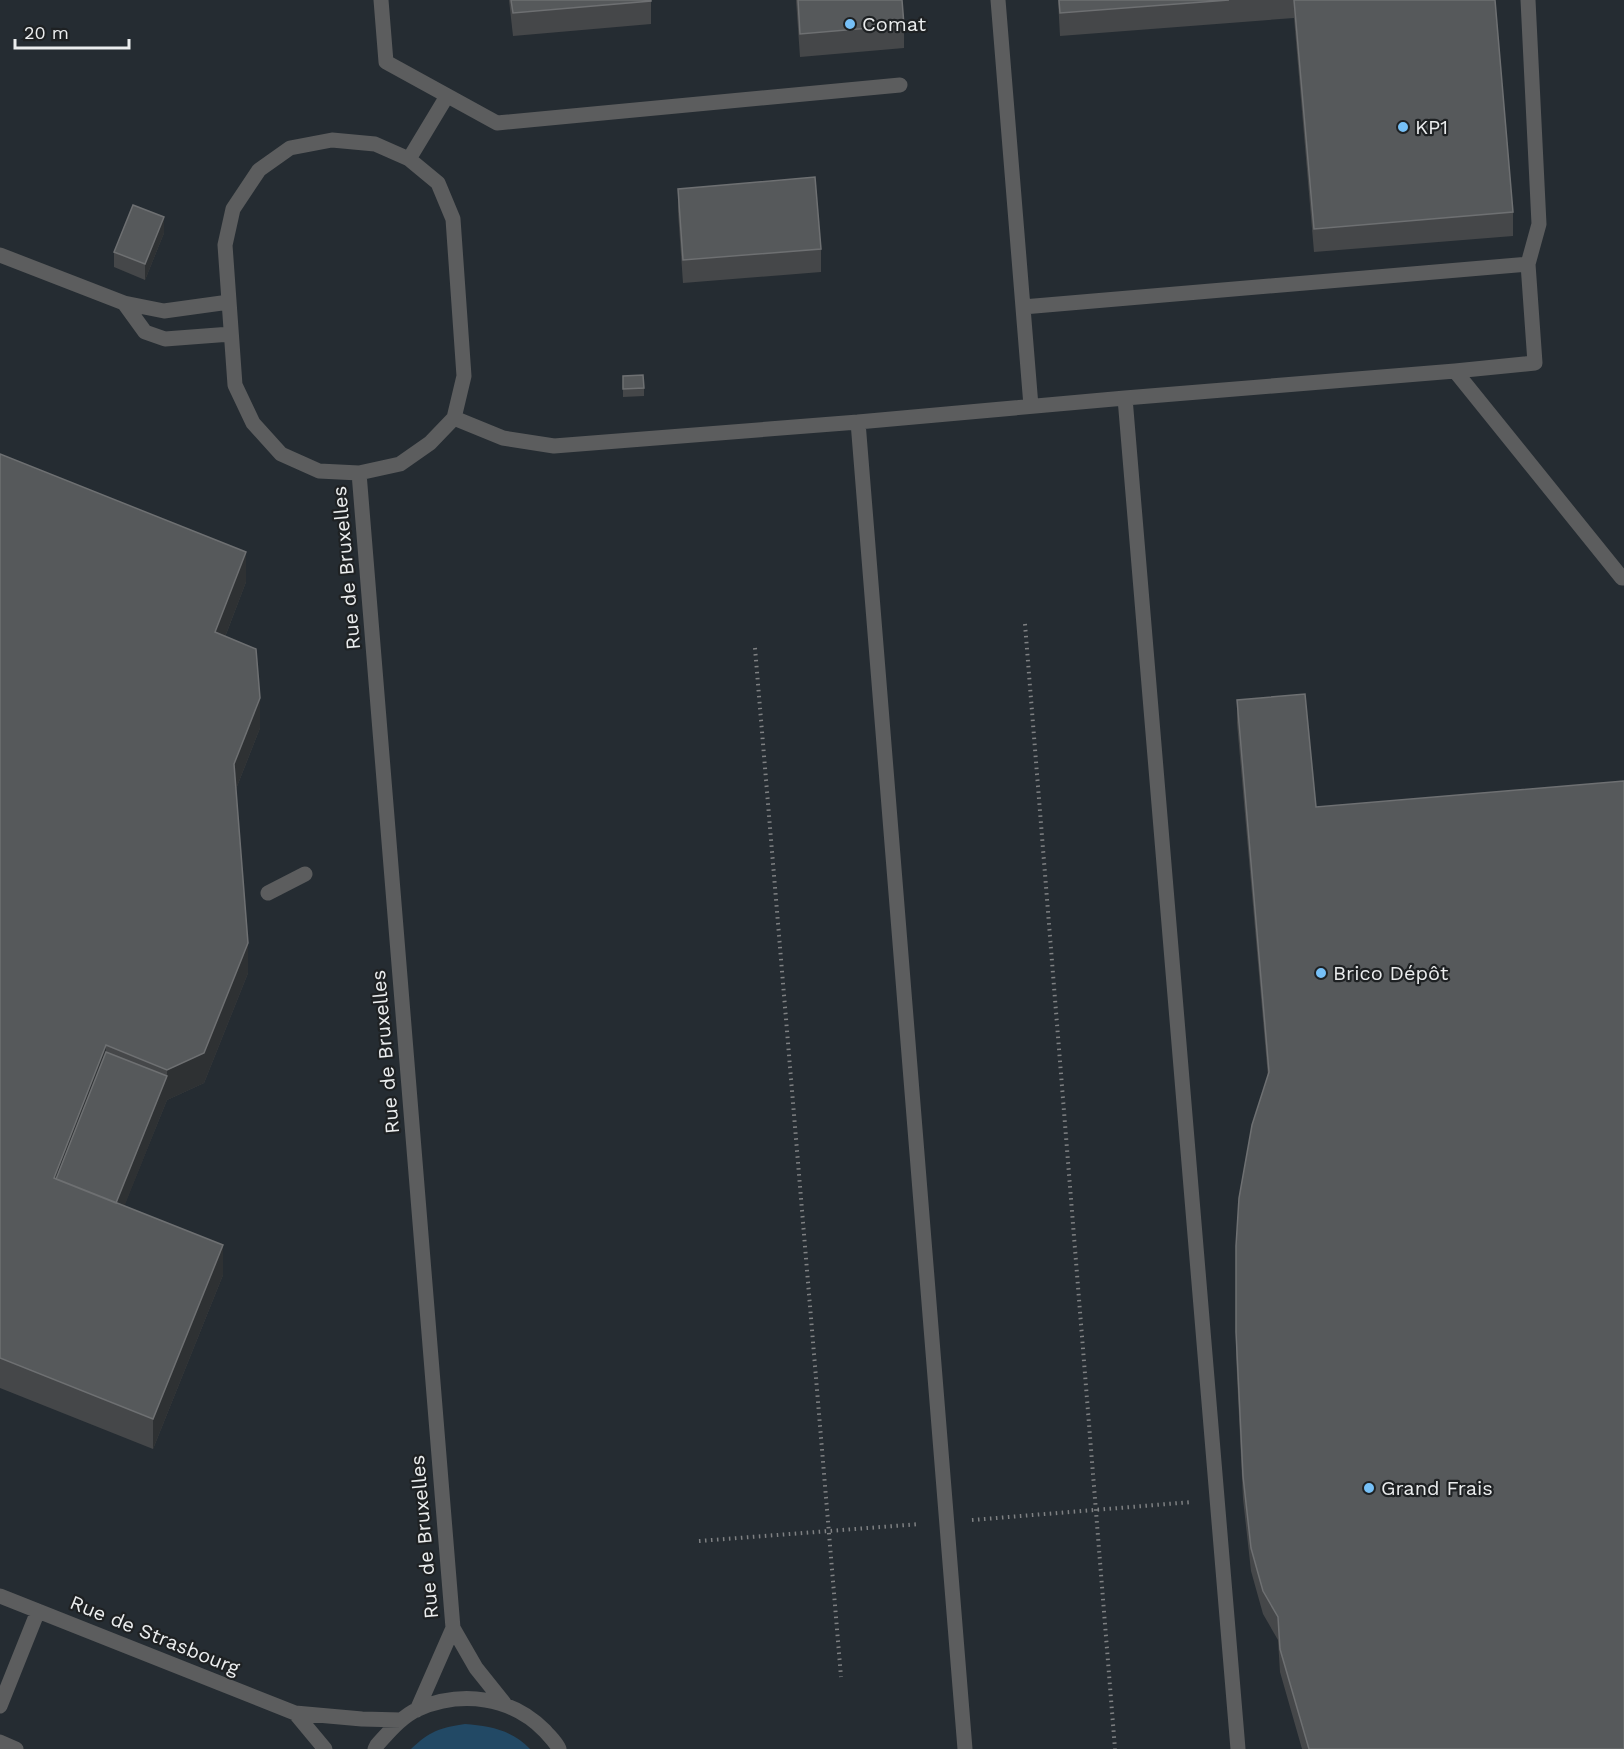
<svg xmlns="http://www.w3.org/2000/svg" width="1624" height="1749" viewBox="0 0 1624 1749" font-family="'Work Sans',sans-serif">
<rect width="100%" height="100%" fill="#1e2123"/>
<path fill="#252c32" d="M0,0H1624V1749H0Z"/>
<path fill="#224965" d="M465,1724C490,1726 512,1730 530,1749H411C430,1731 439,1728 465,1724Z"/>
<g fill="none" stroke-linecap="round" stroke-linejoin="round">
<path stroke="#7f8183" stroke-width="4" stroke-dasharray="1.5 4.5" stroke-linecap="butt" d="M1025,624L1115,1749
M755,648L841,1677
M972,1520L1192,1502
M699,1541L920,1524"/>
<path stroke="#5c5d5e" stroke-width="15" d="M381,0L386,62L497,123L900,85
M998,0L1031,406
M1528,0L1539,224L1528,264
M332,140L375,144L409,159L438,183L453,219L464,376L454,418L430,443L400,464L359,473L319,471L281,454L253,423L235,385L225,245L233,209L259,170L290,148Z
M409,159L447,96
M0,255L124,303L164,311L229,302
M124,303L145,332L165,339L231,334
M1455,371L1622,578H1624
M1125,398L1238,1749
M454,418L503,438L554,446L858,422L1125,398L1455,371L1535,363L1528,264L1023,307
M858,422L965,1749
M359,473L453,1628L476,1668L504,1703
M268,893L305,874
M0,1596L295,1713L362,1719L401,1720
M0,1706L38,1611
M417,1710L453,1628
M295,1713L325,1749
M0,1742L16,1749
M375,1749L377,1745C389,1732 401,1717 418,1709C462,1690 512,1697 545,1731C550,1737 556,1742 559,1749"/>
</g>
<path fill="#454749" d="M509,0H651V24L513,36Z
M796,0H902L904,25V48L800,57Z
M1058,0H1495L1513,212V236L1314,252L1294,18L1060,36Z
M678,189L821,249V272L683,283L678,212Z
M164,233L145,280L114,267V252Z
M623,376L644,388V396L623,397Z
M0,454L246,582L225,637L260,728L236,789L248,973L204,1083L167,1100L124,1206L223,1275L153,1449L0,1388Z
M1237,700L1316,807L1624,1749H1302L1280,1672L1278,1640L1263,1614L1251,1571L1243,1499L1236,1355V1246L1268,1077L1237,723Z"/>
<path fill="#2e3133" d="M164,217V233L145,280V264Z
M246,552V582L215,663V632Z
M260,698V728L234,794V764Z
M248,943V973L204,1083L167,1100L114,1232V1209L167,1076V1070Z
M106,1045V1075L62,1188L54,1178Z
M223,1245V1275L153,1449V1419Z"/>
<path fill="#56595b" stroke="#6e7072" stroke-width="1.5" d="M511,0H651V1L513,13Z
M798,0H902L904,25L800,34Z
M1059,0H1229L1060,13Z
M1294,0H1495L1513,212L1314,229Z
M815,177L821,249L683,260L678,189Z
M133,205L164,217L145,264L114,252Z
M643,375L644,388L623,389V376Z
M0,454L246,552L215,632L256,649L260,698L234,764L248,943L204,1053L167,1070L106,1045L54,1178L223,1245L153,1419L0,1358Z
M1305,694L1316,807L1624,781V1749H1309L1280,1649L1278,1617L1263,1591L1251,1548L1243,1476L1236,1332V1246L1239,1198L1252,1125L1269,1072L1237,700Z
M106,1052L167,1076L116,1203L56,1179Z"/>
<g fill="#76c0f7" stroke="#1e2123" stroke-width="2">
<circle cx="850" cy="24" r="6"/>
<circle cx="1403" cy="127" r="6"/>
<circle cx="1321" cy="973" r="6"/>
<circle cx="1369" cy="1488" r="6"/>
</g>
<g text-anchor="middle" stroke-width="4.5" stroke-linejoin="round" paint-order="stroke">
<g font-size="20" fill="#ebedee" stroke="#1e2123" text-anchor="start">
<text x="862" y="31">Comat</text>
<text x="1415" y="134">KP1</text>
<text x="1333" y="980">Brico Dépôt</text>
<text x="1381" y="1495">Grand Frais</text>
</g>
<g font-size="20" fill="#ebedee" stroke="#1e2123">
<text transform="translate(346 568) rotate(-95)" y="7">Rue de Bruxelles</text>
<text transform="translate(385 1052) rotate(-95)" y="7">Rue de Bruxelles</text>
<text transform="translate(424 1537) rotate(-95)" y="7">Rue de Bruxelles</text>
<text transform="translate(155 1635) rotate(22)" y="7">Rue de Strasbourg</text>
</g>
</g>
<path d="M15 39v9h114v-9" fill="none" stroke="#ebedee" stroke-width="3"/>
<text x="24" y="39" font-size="18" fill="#ebedee" stroke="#1e2123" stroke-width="4.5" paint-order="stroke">20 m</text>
</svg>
